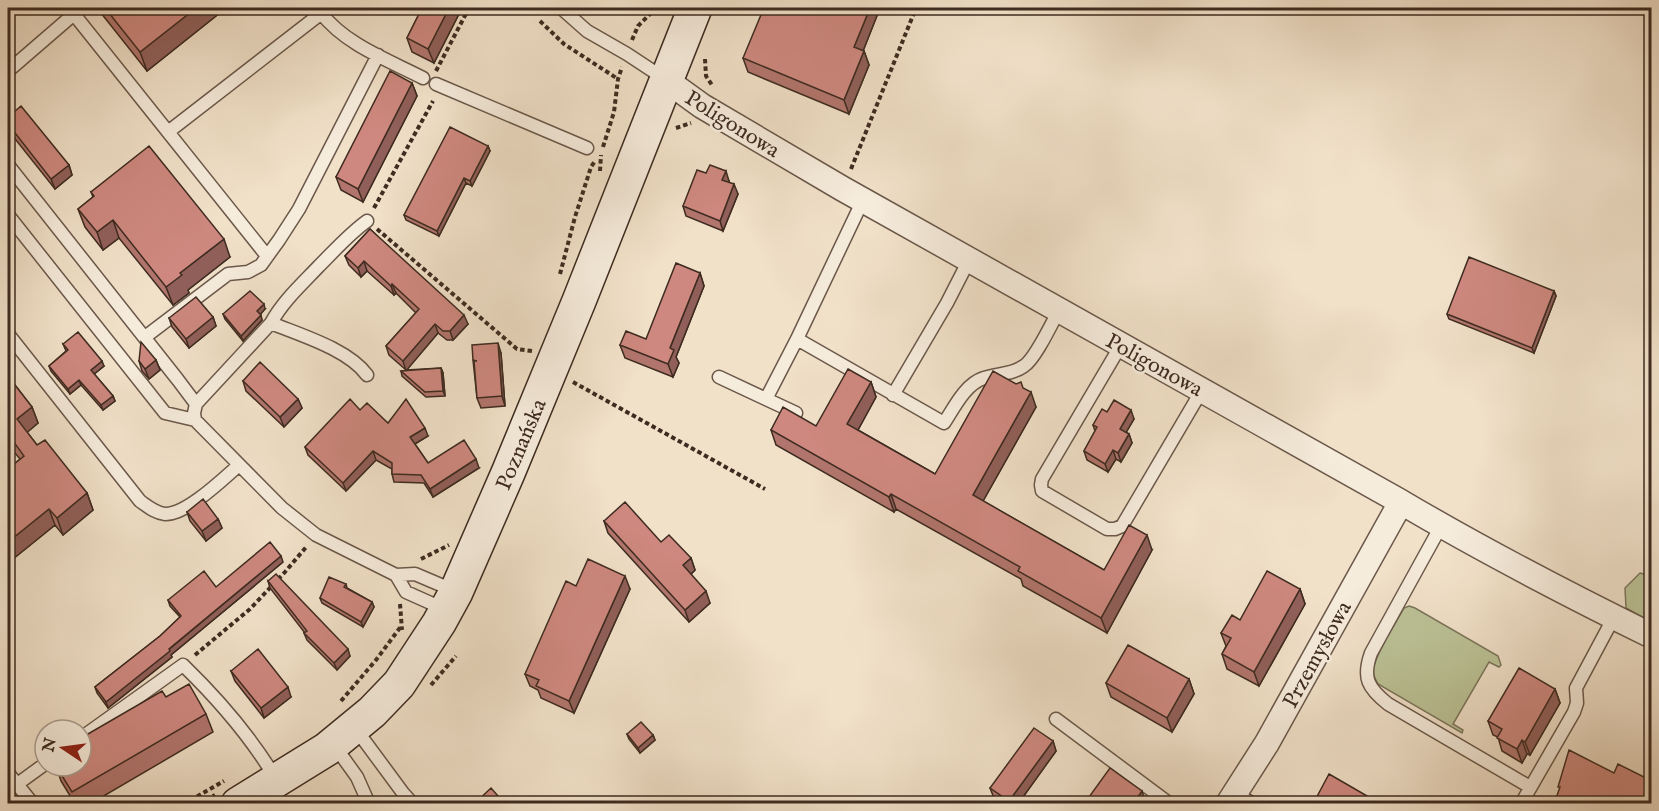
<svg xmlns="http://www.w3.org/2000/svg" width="1659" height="811" viewBox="0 0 1659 811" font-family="'IM FELL English',serif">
<rect width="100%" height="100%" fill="#f1e1c9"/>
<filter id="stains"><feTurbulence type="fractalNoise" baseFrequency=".00333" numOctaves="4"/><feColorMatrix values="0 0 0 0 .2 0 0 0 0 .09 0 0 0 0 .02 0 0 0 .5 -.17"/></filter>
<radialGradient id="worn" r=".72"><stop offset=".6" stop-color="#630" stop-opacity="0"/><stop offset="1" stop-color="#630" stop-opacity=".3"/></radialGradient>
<path fill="#bbc296" stroke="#7c765b" stroke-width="1.5" d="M1640,573L1651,576V622L1626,608L1625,588Z
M1409,606L1415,608L1498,656L1501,665L1499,667L1489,662L1453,724L1463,730L1462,733L1378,684C1376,680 1373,676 1373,671C1374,656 1395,624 1403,610L1404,608Z"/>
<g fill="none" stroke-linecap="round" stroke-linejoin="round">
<g stroke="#6b584a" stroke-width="15">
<path id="lane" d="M69,8L267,256
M561,8L587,31L627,54L665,79
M321,13C346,45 388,60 423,78
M8,71L74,14
M436,84L587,148
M168,132L328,8
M8,165L178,380L196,404
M8,215L165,413L195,420
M367,221C349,234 335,250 319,266C302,284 283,301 271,323L196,404L194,413L195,420L282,508L316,535L396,575L415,574L455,591
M271,323C300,335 348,349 367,375
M8,334L140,501C147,506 155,513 165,514C186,515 223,479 239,465
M145,337L228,274L248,272L261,265L279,240L299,209L378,55
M797,339L944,423C954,408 965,384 984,378C998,373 1011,375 1024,366C1035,359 1052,323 1059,310
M1121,345L1042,479L1041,485L1042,491L1107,529H1115L1122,526L1202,390
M719,377L766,399L797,339L863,200
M893,395L947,303L969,260
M766,399L796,413
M1441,526L1371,653C1362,678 1368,688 1388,704L1530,787
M396,575L406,592L444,609
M1056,719L1170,804
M355,728L403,793L413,804
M81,738L183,665C218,699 251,737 276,779
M334,745L357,777L369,804
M8,773L33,804
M16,785L45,764
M1235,793L1253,804
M1521,804L1574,712L1577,703L1576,688L1614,617"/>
</g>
<g stroke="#6b584a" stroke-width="27">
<path id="street" d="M666,80L702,106L843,189L1401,502C1482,550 1567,594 1652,636
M1228,804L1267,743L1401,502"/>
</g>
<g stroke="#3e2b20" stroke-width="36">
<path id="secondary" d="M238,804L327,749L372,712L399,684L439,623L456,592L508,473L579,301L695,8"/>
</g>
<path stroke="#3e2b20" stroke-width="4" stroke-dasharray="4.5 3" stroke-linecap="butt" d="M540,21L564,44L618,79
M632,40L638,26L656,8
M705,59L706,76L712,85
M436,71L469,8
M676,128L691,123
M603,147L614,112L618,79L622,67
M851,169L916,8
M600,171L601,155
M374,208L433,101
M377,229L517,349L532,351
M560,274L575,217L591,167L595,161
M573,382L765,489
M421,559L449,545
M400,604L402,630
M195,655L250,609L285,572L307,546
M431,685L456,656
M341,701L376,660L402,625
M184,804L224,781
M200,804L215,795"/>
<use href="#lane" stroke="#f6ecdc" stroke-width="12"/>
<use href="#street" stroke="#f6ecdc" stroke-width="24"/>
<use href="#secondary" stroke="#f6ecdc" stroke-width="33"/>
</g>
<path fill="#b1756d" stroke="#3e2b20" stroke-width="1.5" d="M97,8H226L147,71Z
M422,8H462L434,63L412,52L407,38Z
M777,8H880L863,51H864L869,65L849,114L748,72L743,58L775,14Z
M412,83L417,96L363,202L341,190L336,177Z
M8,117L69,165L72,175L55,189L8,130Z
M488,146L490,151L472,186L466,183L439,236L406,220L404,215Z
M729,181V182L738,194L723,231L686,216L683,206Z
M91,192L230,257L188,290L189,293L173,305L119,238L103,250L85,227L78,209L93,197Z
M370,229L468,324L453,340H447L438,333L406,370L441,368L443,373L445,396L426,397L402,376L401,371L406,370L389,355L386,346L416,313L396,293L394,295L367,271L361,277L349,265L345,256Z
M700,273L704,286L676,357L679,363L673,377L625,358L620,345L646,339Z
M1554,291L1556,296L1534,353L1449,319L1447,314Z
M265,309L260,314L262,320L243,341L225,319L223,314Z
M213,317L216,326L189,348L172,327L169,318Z
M63,344L104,366L94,374L113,396L115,401L103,410L81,385L70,394L51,371L49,366L66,351Z
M501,353L505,406L481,408L477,398L473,360Z
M156,360L160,370L149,379L142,371L139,361Z
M8,376L32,407L38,423L27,432L37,445L87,493L93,510L63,535L55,525L8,563V469L20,459L10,447L8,449Z
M243,381L298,399L302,408L284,427L246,391Z
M871,382L876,397L858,430L935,474L1024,389L1036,407L983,501L1104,570L1152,550L1107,633L1023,586L1021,579L896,509L894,512L776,445L771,430L816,426Z
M360,410L388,423L428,436L415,444L428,463L479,468L433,497L424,483L394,482L392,474V469L376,460L346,491L308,455L305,447Z
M1107,412L1134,419L1126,432L1129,434L1132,443L1121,462L1116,459L1108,472L1087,460L1084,451L1095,431L1093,425Z
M187,512L218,519L222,528L206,541L190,521Z
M604,521L661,542L691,558L695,570L691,574L710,603L689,622L608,533Z
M283,562L171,655L172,657L108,708L97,693L95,687L160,636L180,617L170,606L168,600L216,587Z
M268,581L350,656L337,670L307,640L304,633H305L270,588Z
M346,584L347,588L372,602L374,607L363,627L322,603L320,598Z
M576,586L630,589L574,713L541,698L538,690L530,686L525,674Z
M1300,589L1305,604L1259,686L1227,669L1222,654L1226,646L1221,633L1240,620Z
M231,671L291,697L264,718L235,681Z
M1189,679L1194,694L1172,732L1111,697L1106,683Z
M1555,689L1560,703L1530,755L1527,754L1522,763L1502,751L1498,737L1493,735L1488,721Z
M166,697L206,714L213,732L90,804H75L61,781L56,766H81Z
M627,734L653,735L655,740L640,753L629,739Z
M1053,741L1056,751L1018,804H1002L994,798L990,788Z"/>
<path fill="#905f59" stroke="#3e2b20" stroke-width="1.5" d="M196,8H226L147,71L140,52Z
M449,8H462L434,63L428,49Z
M870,8H880L859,61L854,47Z
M864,51L869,65L849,114L844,100Z
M412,83L417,96L363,202L358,189Z
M488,146L490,151L472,186L470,181Z
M69,165L72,175L55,189L51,179Z
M726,171L729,181L726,190L722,180Z
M464,178L466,183L439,236L437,231Z
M734,184L738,194L723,231L720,221Z
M113,220L119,238L103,250L97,232Z
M224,239L230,257L188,290L189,293L173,305L166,287L180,273Z
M364,261L367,271L361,277L358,268Z
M700,273L704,286L676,357L679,363L673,377L668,364L670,348Z
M392,284L396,293L394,295L391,286Z
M1554,291L1556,296L1534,353L1532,348Z
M264,304L265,309L259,316L257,311Z
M261,315L262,320L243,341L241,336Z
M464,315L468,324L453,340L450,331Z
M213,317L216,326L189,348L186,339Z
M435,324L438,333L406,371L403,361Z
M498,343L501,353L505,406L502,396Z
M156,360L160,370L149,379L145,369Z
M102,361L104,366L93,375L91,370Z
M441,368L443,373L445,396L443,391Z
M79,380L81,385L70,394L68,389Z
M871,382L876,397L853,439L847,424Z
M1031,392L1036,407L978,510L973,495Z
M113,396L115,401L103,410L101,405Z
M298,399L302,408L284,427L280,417Z
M32,407L38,423L23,436L17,419Z
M1131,410L1134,419L1123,438L1120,429Z
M425,428L428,436L413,445L410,437Z
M1129,434L1132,443L1121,462L1118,453Z
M8,439L10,447L8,449Z
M1113,450L1116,459L1108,472L1105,464Z
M373,451L376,460L346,491L343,483Z
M476,459L479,468L433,497L430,489Z
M87,493L93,510L63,535L57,518Z
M891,494L896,509L894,512L889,497Z
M49,509L55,525L8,563V542Z
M218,519L222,528L206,541L202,531Z
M1147,535L1152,550L1107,633L1101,618Z
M281,556L283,562L171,655L172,657L108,708L106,702Z
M691,558L695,570L687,578L683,565Z
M625,576L630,589L574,713L569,701Z
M1300,589L1305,604L1259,686L1254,672Z
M706,591L710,603L689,622L685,610Z
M372,602L374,607L363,627L361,622Z
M348,649L350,656L337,670L334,663Z
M1189,679L1194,694L1172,732L1167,718Z
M288,687L291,697L264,718L261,708Z
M1555,689L1560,703L1530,755L1525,742Z
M653,735L655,740L640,753L638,748Z
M1522,740L1527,754L1522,763L1517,749Z
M1053,741L1056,751L1018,804H1010L1009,801Z
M1142,791L1146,804H1133Z"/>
<path fill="#ce887f" stroke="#3e2b20" stroke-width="1.5" d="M105,8H196L140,52Z
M422,8H449L428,49L407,38Z
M777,8H870L854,47L864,51L844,100L743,58L763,10L775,14Z
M390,71L412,83L358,189L336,177Z
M21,106L69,165L51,179L8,124V117Z
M450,127L488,146L470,181L464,178L437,231L404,215Z
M149,146L224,239L180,273L182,275L166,287L113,220L97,232L78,209L94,196L91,192Z
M710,165L726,171L722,180L734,184L720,221L683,206L697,170L706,173Z
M370,229L464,315L450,331H443L435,324L403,361L386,346L419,309L392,284L391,286L364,261L358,268L345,256Z
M1469,257L1554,291L1532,348L1447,314Z
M676,263L700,273L670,348L674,350L668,364L620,345L626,331L646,339Z
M250,291L264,304L257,311L261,315L241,336L223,314Z
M196,297L213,317L186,339L169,318Z
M78,332L102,361L91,370L113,396L101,405L79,380L68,389L49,366L68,350L63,344Z
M141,342L156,360L145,369L139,361Z
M498,343L502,396L477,398L474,361H477L473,360L472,345Z
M260,362L298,399L280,417L243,381Z
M441,368L443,391L425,392L401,371Z
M848,369L871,382L847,424L935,474L993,371L1016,384L1021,382L1023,388L1031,392L973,495L1104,570L1129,525L1147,535L1101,618L1018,571L1020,567L891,494L889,497L771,430L783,407L816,426Z
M8,376L32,407L17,419L37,445L45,440L87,493L57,518L49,509L8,542V469L24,456L8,434Z
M350,399L360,410L367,403L388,423L406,399L425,428L410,437L428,463L464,440L476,459L430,489L421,475L392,474V463L373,451L343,483L305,447Z
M1114,400L1131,410L1120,429L1129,434L1118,453L1113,450L1105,464L1084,451L1097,427L1093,425L1102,409L1107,412Z
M203,499L218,519L202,531L187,512Z
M625,502L661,542L669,535L691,558L683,565L706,591L685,610L604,521Z
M270,542L281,556L169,649L170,651L106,702L95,687L160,636L181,616L168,600L204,571L216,587Z
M588,559L625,576L569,701L536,686L539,680L525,674L566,581L576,586Z
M1267,571L1300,589L1254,672L1222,654L1231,638L1221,633L1232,615L1240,620Z
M276,574L348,649L334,663L304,633L307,631L268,581Z
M329,577L346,584L344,587L372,602L361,622L320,598Z
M1128,645L1189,679L1167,718L1106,683Z
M258,649L288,687L261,708L231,671Z
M1519,668L1555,689L1525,742L1522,740L1517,749L1497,738L1502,729L1488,721Z
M189,684L206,714L72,792L56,766H81V738L162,691L166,697Z
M641,722L653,735L638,748L627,734Z
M1034,728L1053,741L1009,801L990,788Z
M1569,750L1614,773L1618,764L1652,781V804H1591L1587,801L1586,804H1554L1560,787H1558Z
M1110,768L1142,791L1133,804H1084Z
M1329,774L1381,804H1313Z
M491,788L505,804H474Z"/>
<g text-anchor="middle" stroke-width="5" stroke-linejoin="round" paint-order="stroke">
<g font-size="22" fill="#3e2b20" stroke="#f6ecdc">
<text transform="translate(733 123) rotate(32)" y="8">Poligonowa</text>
<text transform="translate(1155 364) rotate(29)" y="8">Poligonowa</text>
<text transform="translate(520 444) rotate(-67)" y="8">Poznańska</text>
<text transform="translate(1316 654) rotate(-61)" y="8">Przemysłowa</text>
</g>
</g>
<rect width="1659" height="811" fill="none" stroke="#f1e1c9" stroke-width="30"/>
<rect x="9" y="9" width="1641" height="793" fill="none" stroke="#3e2b20" stroke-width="3"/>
<rect x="15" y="15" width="1629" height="781" fill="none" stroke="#3e2b20" stroke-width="1.5"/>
<g transform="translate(63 748) rotate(283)"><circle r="28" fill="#f6ecdc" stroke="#ac9f91" stroke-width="1.5"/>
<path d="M0-4.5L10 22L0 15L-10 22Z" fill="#8f2418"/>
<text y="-9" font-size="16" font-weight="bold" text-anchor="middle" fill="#3e2b20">N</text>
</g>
<rect width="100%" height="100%" filter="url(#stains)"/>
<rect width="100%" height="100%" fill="url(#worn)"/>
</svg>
